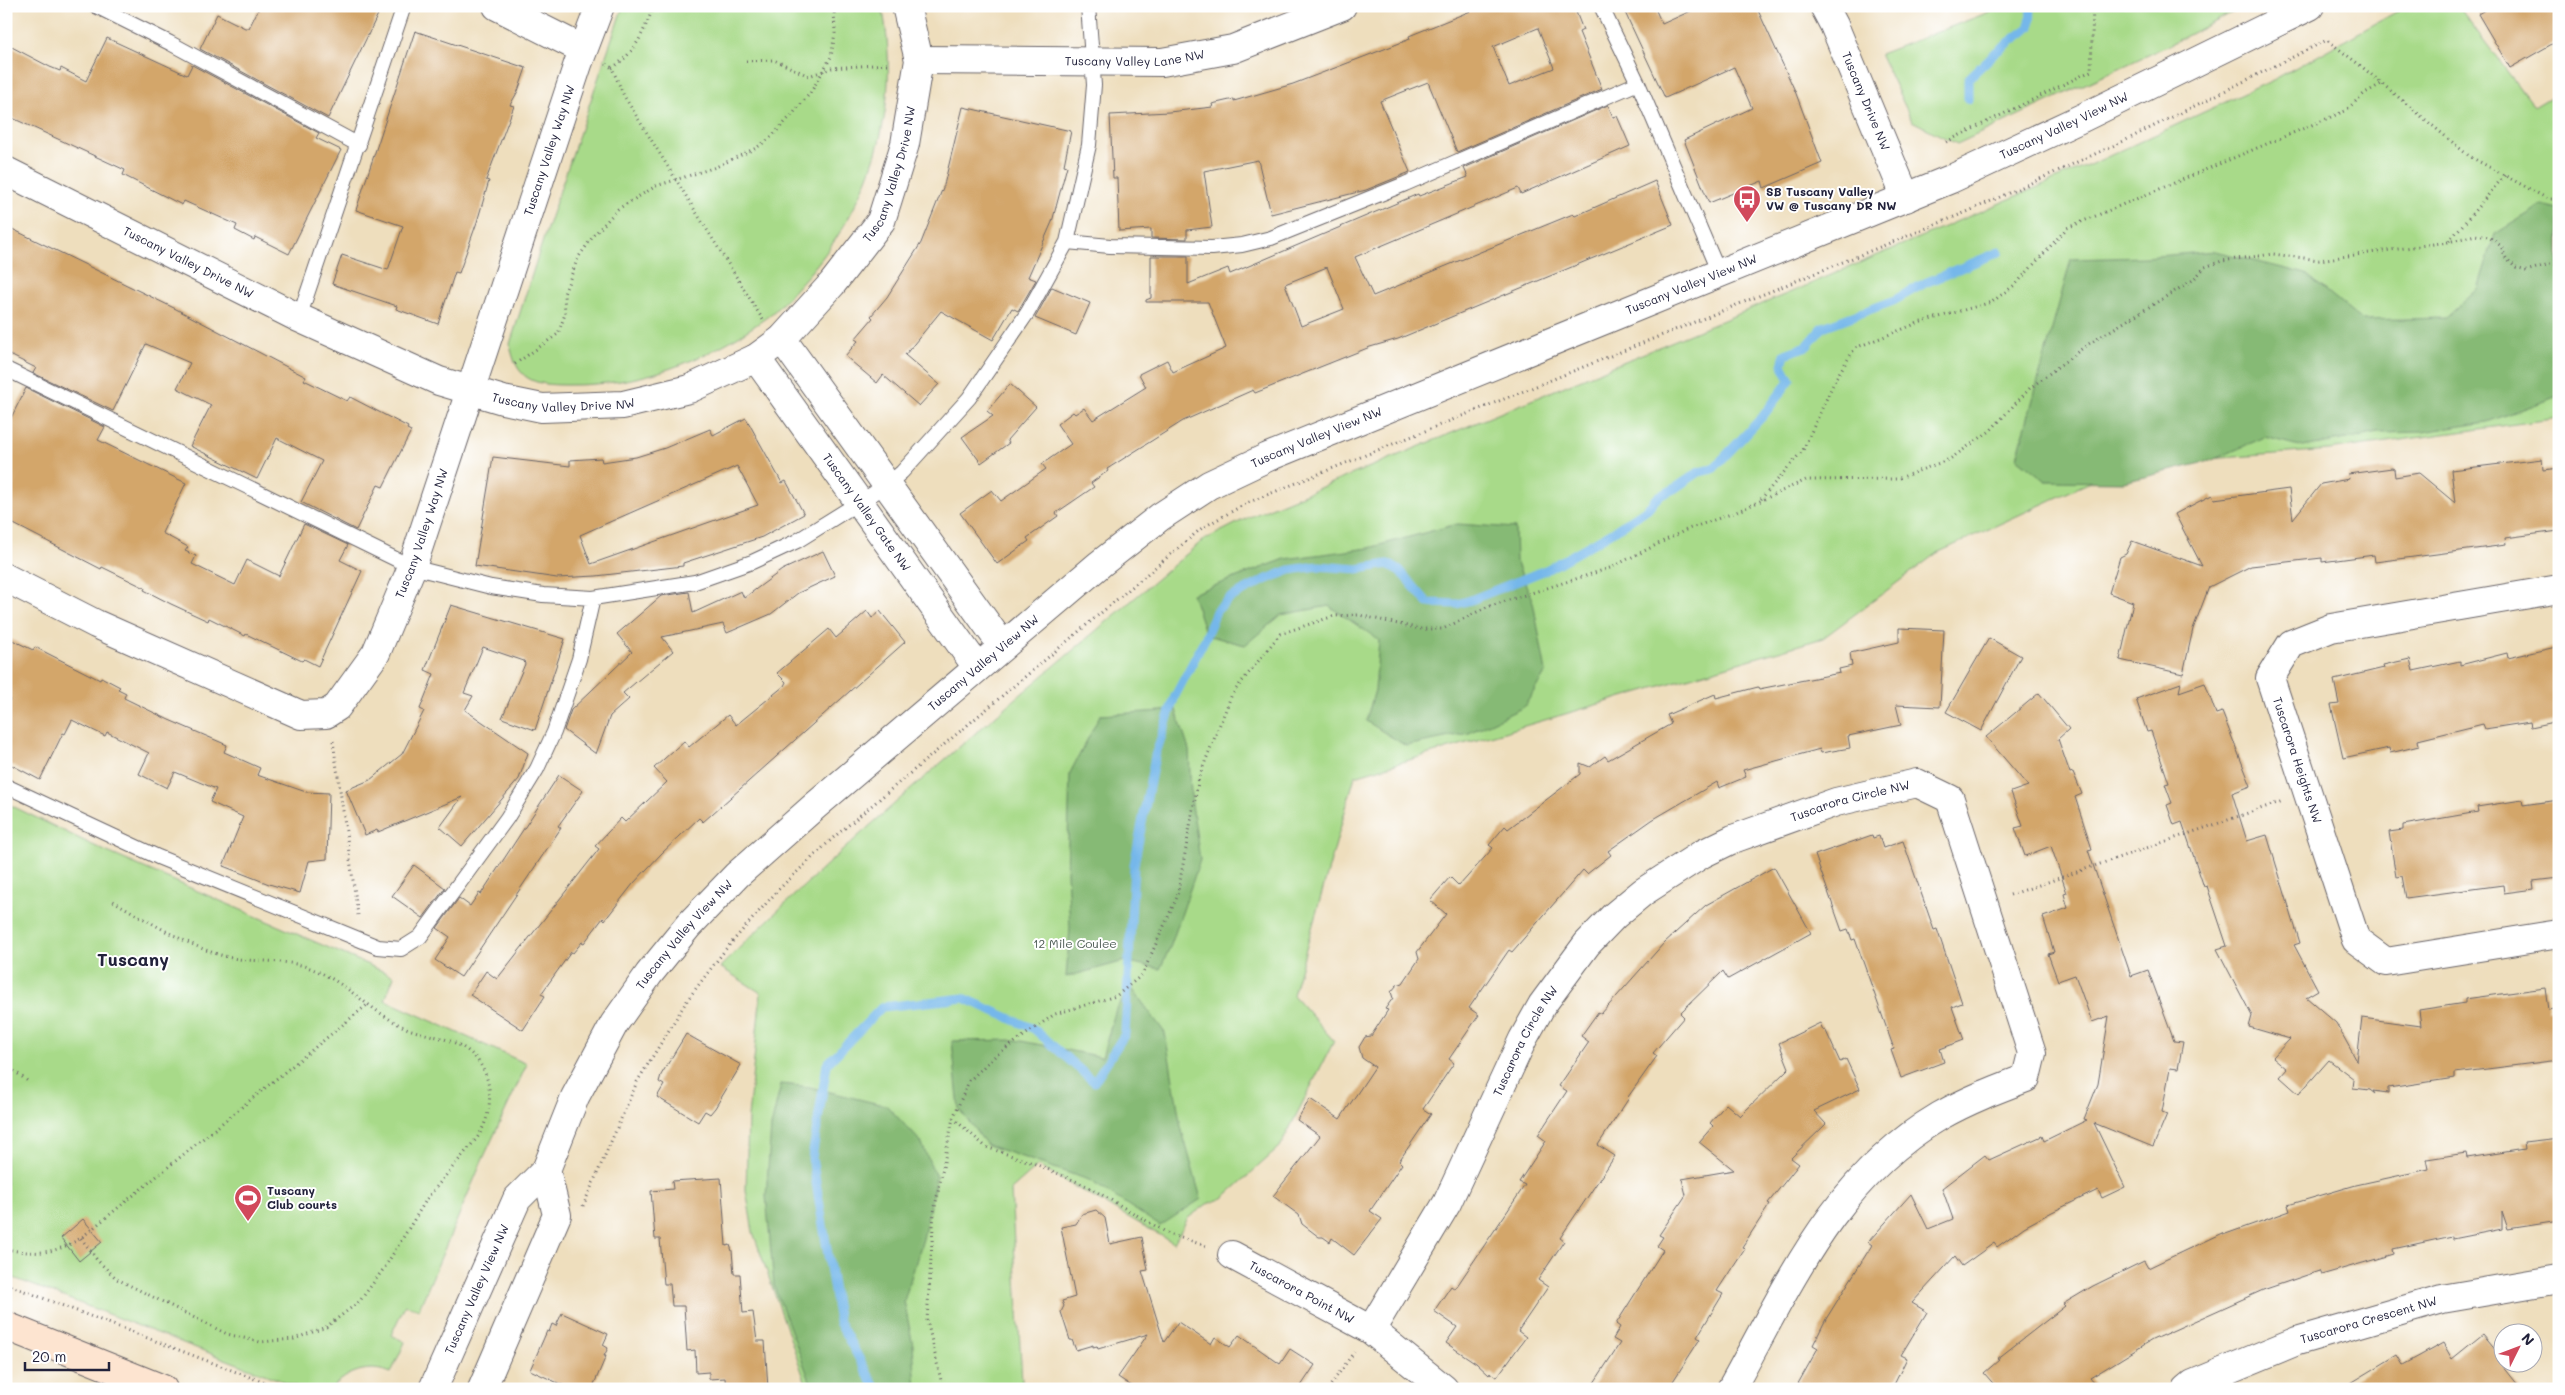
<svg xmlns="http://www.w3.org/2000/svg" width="2565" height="1395" viewBox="0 0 2565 1395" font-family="Mali,sans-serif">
<rect width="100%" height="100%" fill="#fff"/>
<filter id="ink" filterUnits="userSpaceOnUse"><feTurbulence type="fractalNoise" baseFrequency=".02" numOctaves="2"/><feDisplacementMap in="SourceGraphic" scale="10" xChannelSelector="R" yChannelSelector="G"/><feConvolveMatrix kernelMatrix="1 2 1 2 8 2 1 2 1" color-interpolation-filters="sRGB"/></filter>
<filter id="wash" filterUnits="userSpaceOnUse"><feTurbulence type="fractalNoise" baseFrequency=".0096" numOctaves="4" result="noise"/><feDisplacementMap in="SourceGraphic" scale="20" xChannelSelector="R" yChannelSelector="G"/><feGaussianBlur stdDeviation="1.12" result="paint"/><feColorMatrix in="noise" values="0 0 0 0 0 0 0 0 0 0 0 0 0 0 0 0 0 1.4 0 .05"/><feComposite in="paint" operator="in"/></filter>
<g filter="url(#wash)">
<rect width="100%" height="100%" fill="#eedebd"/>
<path fill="#a8da89" stroke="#657e62" d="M623,6H882C903,108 871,207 801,283C790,295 778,310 763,320C704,362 639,386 566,385C533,385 516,380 510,344L543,240Z
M2005,6H2245L2173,43L1957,144L1912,121L1880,54Z
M2407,6H2458L2534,107L2559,92V418L2329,450L2127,465L1937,553L1823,638L1355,776L1293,995L1334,1041L1280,1147L1223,1198L1207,1204L1188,1218L1174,1243L1038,1166L1011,1190L1022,1381L1025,1389H808L753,1232L746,1190L748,1117L761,993L720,967C872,815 1039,680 1202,541L1247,518L1796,290L2094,163L2273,80Z
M6,803L105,851L394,976L385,1000L527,1064L482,1161L419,1309L405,1305L391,1335L405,1342L391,1373C368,1364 348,1371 331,1389H303L6,1275Z"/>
<path fill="#86ba75" stroke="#546e58" d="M2542,205L2559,209V396L2487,422L2422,432L2379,433L2303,447L2265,437L2210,461L2124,482L2046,481L2017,458L2071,259L2146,257L2215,251L2306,274L2362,320L2446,318L2478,289L2495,234Z
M1457,524L1515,528L1516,561L1533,602L1546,672L1524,707L1469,733L1406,746L1366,721L1375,690L1379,640L1329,606L1281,615L1245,645L1206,635L1192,594L1285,559L1369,548Z
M1176,710L1189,750L1191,797L1200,860L1171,945L1160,969L1125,961L1066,977L1070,928L1067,873L1070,773L1100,715Z
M1131,987L1165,1033L1181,1127L1201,1199L1160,1226L1089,1180L987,1145L959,1109L952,1041L1016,1040L1102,1057L1116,1009Z
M781,1084L810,1087L887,1106L921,1142L936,1177L923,1239L904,1301L913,1345L916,1389H813L774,1286L766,1196L771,1127Z"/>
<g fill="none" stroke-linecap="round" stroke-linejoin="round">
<path stroke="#75b7ea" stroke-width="9" d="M1968,99V79L1996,52L2030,27L2031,6
M876,1389L839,1322L812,1158L827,1064L882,1007L964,998L1034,1029L1094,1082L1125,1034L1134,865L1155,756L1175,696L1205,639L1216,611L1230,598L1267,579L1290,570L1318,566L1358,569L1388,564L1400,571L1428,603L1457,604L1471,600L1548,569L1611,533L1647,509L1659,496L1674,489L1699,472L1713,469L1763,416L1790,380L1782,365L1785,354L1807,346L1823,327L1893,301L1925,283L1999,252"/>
</g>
<g id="blocks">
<path fill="#d3a66b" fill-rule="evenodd" d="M260,6H382L328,118L200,49L217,14L245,28H249Z
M1483,6H1590L1576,12L1583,30L1579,32L1602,89L1457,152L1428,82L1380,101L1410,172L1366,190L1271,214L1258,160L1204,171L1212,227L1187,230V239L1151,238V229L1119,231L1117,178H1113L1110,115L1169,112L1213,107L1212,104L1234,99V101L1293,84L1387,48L1410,39L1409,36ZM1538,28L1554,68L1509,86L1493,47Z
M1622,6H1654L1662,24L1702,6H1756L1795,91L1822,163L1764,188L1762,181L1709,203L1684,140L1752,108L1734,67L1665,98Z
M2491,6H2559V40L2510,68L2478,14Z
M415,31L526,68L518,91L510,105L514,106L486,180L489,181L477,222L459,273L455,272L438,324L396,309L397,306L332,284L342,255L388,270L403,226L356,210Z
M107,38L187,75L192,65L319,133L316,138L341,150L289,254L255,237L254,240L235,230L237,225L184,201L182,205L123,175L125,170L6,115V44L50,67L60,71L61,68L86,81Z
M1608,105L1613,117L1617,116L1630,146L1521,194L1518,188L1355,257L1373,296L1573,214L1575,216L1655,181L1673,225L1398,339L1370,347L1255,393L1253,390L1183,421L1107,469L1108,471L1091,483L1094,487L1056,513L1058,516L1027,538L1029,541L997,564L960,513L992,490L1001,501L1046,469L1042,464L1071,444L1057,424L1073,412L1075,414L1084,408L1093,420L1146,387L1139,374L1167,360L1173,372L1226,348L1208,302H1146V300L1151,298V256H1188V284L1228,268L1230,274L1418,194L1419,196L1468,177L1464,168ZM1327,267L1344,309L1301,326L1285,284Z
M963,107L1071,131L1064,165L1067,166L1052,222L1028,277L1036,280L1018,311L1012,308L993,340L941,311L905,355L939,384L919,406L883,375L877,383L845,356L858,341L855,339L873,318L871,316L887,297L921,243L944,185Z
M6,226L176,309L306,377L304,380L347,401L350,397L408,427L407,429L411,431L383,487L378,485L356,530L301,502L322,461L277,438L257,479L190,446L211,405L177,388L190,363L146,344L113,411L33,373L36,368L6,353Z
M1052,287L1090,303L1076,335L1035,318Z
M1010,384L1036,407L1007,440L1009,443L981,463L962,437L993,416L987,411Z
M26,388L105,427L98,440L186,483L162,533L188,547L185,551L196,556L192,564L235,585L247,560L279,576L304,524L348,545L340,560L362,571L318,666L304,659L302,661L246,634L245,636L209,618L208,621L171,604L144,590L145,588L102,567L101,569L6,520V428Z
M746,418L782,483L786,481L804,514L762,537L683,563V566L596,576L557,578L475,566L493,457L570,466V460L601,458L602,462L636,457L665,448L710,429L713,435ZM737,466L758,505L591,564L580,535Z
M2542,459L2543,470L2559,468V531L2505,538L2506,545L2375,562L2374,555L2322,562V558L2251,566L2209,587L2193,629L2183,674L2120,660L2133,602L2109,593L2120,557L2126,554L2132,541L2202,566L2175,514L2198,502L2212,495L2214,499L2289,489L2293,519L2321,484L2349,479L2348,474L2392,468L2394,469L2395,477L2419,473L2455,503L2451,470Z
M823,551L835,576L798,593L771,614L727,633L723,624L662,637L673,651L623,693L629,699L610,716L596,754L564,730L571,710L632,652L617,634L661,596L689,592L693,613L741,591L744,598L782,570Z
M451,605L565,639L535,730L502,718L525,664L524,661L483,647L464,693L473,696L465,710L528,753L519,779L462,846L440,827L462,797L378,832L377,830L365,835L346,790L370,780L402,754L424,711L420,709L434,674L425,670Z
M867,611L872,618L880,611L905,642L703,822L699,818L661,854L633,884L605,920L603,918L584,943L582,942L573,953L571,952L541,994L545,996L523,1030L470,995L486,971L497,979L599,849L595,846L621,818L625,822L667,782L654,768L684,741L689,747L728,715L736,725L784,686L786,682L777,673L829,629L836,638Z
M1899,628L1944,630L1940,707L1896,705L1901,725L1848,736L1850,748L1821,753L1820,749L1743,770L1746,777L1719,788L1717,782L1652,820L1608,851L1611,855L1587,874L1583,870L1512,952L1509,950L1469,1008L1479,1015L1449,1059L1454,1063L1423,1109L1431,1114L1399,1161L1402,1164L1370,1211L1382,1219L1354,1255L1332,1238L1330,1242L1323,1237H1319L1302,1224L1299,1215L1273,1196L1320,1136L1297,1120L1310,1099L1340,1119L1375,1067L1362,1058L1359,1047L1365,1037L1371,1036L1388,1010L1385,1009L1393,998L1391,992L1397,985L1403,983L1419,959L1417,952L1446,914L1430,900L1450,877L1459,886L1493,848L1489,845L1505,826L1508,829L1580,774V763L1590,767L1605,756L1608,760L1671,724L1667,715L1715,694L1716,698L1758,687L1759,689L1840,673L1839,669L1852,666L1850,653L1899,642Z
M6,637L33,650L35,647L100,680L101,677L120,687L118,689L126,693L124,698L169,720L227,745L224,752L260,768L257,775L306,792L329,793L327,859L309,861L300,893L269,884L223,866L243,817L210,802L216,789L175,772L167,788L139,774L149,753L107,732L105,736L72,720L65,734L63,733L40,780L6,762V706L10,699L6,697Z
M1989,638L2021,656L1981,731L1946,712Z
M2556,647L2559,658V721L2531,727L2530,722L2485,729L2483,724L2418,740L2419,746L2390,753L2389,748L2343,758L2331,705L2339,704L2334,680L2384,668L2383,665L2410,659L2413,671L2460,661V665L2507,653L2508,658Z
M2181,683L2179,692L2205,683L2216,714L2222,712L2251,786L2232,793L2247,841L2267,835L2300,943L2294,945L2318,990L2306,997L2336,1023L2357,1061L2362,1018L2421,1026L2419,1010L2465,1003V999L2545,988L2548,1010L2559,1008V1060L2455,1073V1078L2388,1088V1093L2373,1091L2375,1094L2370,1090L2353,1088L2354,1079L2329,1060L2299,1094L2280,1077L2287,1069L2273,1057L2290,1039L2249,1027L2252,1016L2217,949L2227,946L2207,886L2204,887L2182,822L2174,825L2167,805L2172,803L2165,784L2169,783L2151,731L2147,732L2136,699Z
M2039,693L2069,729L2058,739L2070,773L2073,772L2082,794L2075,797L2092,849L2088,850L2131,976L2148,970L2174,1041L2183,1042L2178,1069L2170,1068L2162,1112L2167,1114L2153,1147L2094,1123L2125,1187L2102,1198L2098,1190L2052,1212L2024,1227L1997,1247L1994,1243L1962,1266L1955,1256L1912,1303L1927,1312L1901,1355L1907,1358L1892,1389H1795L1818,1348L1813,1345L1826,1319L1872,1245L1868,1242L1911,1194L1928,1229L1953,1219L1942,1188L1985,1155L1989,1160L2042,1136L2044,1141L2087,1120L2084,1119L2098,1084L2109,1016L2092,1022L2075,975L2058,981L2048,954L2054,952L2043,917L2068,908L2064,894L2067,893L2051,846L2025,856L2015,828L2023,826L2011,792L2028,786L1986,737Z
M559,775L583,791L558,826L561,828L461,977L435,960L450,937L437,928L459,898L470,906L479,893L481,894Z
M2522,800L2523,805L2559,800V878L2533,881L2534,889L2504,893L2503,885L2406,898L2402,876L2396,877L2389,832L2403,830V825L2478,812L2477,807Z
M1872,835L1873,838L1879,836L1883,848L1903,841L1934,930L1937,929L1962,1003L1952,1007L1964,1040L1940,1049L1944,1062L1901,1078L1891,1050L1894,1049L1855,939L1852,940L1848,929L1842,931L1815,855Z
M414,865L445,888L423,918L392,896Z
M1774,867L1811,933L1728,979L1723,971L1680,1013L1684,1017L1653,1053L1657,1056L1628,1097L1629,1098L1598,1145L1615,1156L1560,1238L1564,1241L1538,1280L1548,1287L1518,1331L1526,1337L1497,1377L1490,1373L1489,1375L1476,1363L1446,1343L1457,1327L1434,1311L1451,1286L1455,1289L1525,1185L1519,1182L1546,1141L1538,1135L1567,1091L1559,1086L1589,1042L1581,1036L1598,1012L1601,1014L1664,943L1706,905Z
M1820,1023L1823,1030L1825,1029L1840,1062L1846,1059L1860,1089L1814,1111L1826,1124L1791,1158L1799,1164L1768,1203L1770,1204L1742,1247L1745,1248L1717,1291L1723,1294L1697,1337L1700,1339L1668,1389H1590L1620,1343L1613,1339L1620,1327L1616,1324L1663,1250L1657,1246L1663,1237L1659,1235L1686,1195L1682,1179L1734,1170L1699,1142L1713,1126L1710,1123L1726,1104L1740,1116L1789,1068L1779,1043Z
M686,1034L741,1065L715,1108L710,1114L705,1111L698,1122L657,1097L664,1085L659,1082L661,1075Z
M2559,1138V1221L2508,1229L2502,1211V1229L2452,1239V1236L2393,1249L2394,1254L2321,1275L2319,1271L2263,1290L2152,1340L2090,1378L2099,1389H1998L1984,1373L1999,1360L1997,1359L2065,1306L2063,1304L2093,1286L2144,1261L2148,1268L2222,1233L2223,1235L2290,1211L2288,1205L2356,1185L2429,1169L2427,1159L2466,1153L2467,1158L2525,1149L2524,1142Z
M721,1178L726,1246L730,1245L732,1251L734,1274H740L743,1313L753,1312L757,1341H765L768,1389H726L725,1378L709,1379V1372L696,1373L695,1350L687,1351L684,1306H672L670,1284H664L660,1239H655L651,1191L673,1189L672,1181Z
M1096,1210L1105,1218L1110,1244L1142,1237L1148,1270L1142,1271L1164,1342L1178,1322L1211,1344L1215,1337L1230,1347L1239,1335L1280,1364L1290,1349L1315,1365L1299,1389H1136L1118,1377L1148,1334L1098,1349L1097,1346L1093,1347V1345L1076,1350L1072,1340H1070L1061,1312L1064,1306L1062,1301L1075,1297L1061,1227L1076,1224L1082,1214Z
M83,1219L102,1242L79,1261L61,1238Z
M562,1313L608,1334L603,1345L608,1348L604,1356H606L592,1389H571L530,1370L547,1331L549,1332L552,1324L556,1326Z
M2483,1334L2502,1357V1365L2521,1389H2341L2397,1355L2403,1365L2443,1343L2452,1359Z"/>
</g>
</g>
<g filter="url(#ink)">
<use href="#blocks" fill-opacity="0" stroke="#696468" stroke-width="1"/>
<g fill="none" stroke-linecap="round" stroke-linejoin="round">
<g stroke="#696468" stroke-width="16">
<path id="lane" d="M96,6L170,43L359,145
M1601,6L1638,83L1719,273
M1067,242L1110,246L1212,248L1242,245L1271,238L1405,184L1638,83
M299,318L404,6
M6,369L412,567L491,587L543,595L593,598L695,582L752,562L797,541L887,485L902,472L969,398L1028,312L1067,242L1089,145L1094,85L1088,6
M6,786L158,857L378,947L401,949L420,937L507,818L537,769L554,732L579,659L593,598"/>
</g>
<g stroke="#696468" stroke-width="30">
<g id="street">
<path d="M497,6L582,49"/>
<path id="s1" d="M1824,6L1834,25L1906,198"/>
<path id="s2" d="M919,60L1162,62L1233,49L1342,6"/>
<path id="s3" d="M6,171L299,318L439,381L503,400L542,408L623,405L689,389L756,358L782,339L832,284L881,221L905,144L919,60L906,6"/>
<path d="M782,339L1002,645"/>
<path id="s4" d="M756,358L977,667"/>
<path id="s5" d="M6,578L96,624L301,715L326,714L337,707L376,653L412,567L578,64L600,6"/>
<path id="s6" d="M2559,589L2331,628L2291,644L2270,678L2356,940L2386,962L2559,934"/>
<path id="s7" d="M1232,1255L1371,1330L1444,1389"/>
<path id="s8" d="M1371,1330L1447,1203L1523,1039L1542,1005L1587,944L1614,916L1643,892L1702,854L1733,839L1836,802L1917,783L1950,799L2032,1053L2026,1078C1997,1089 1968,1100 1940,1116C1833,1179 1789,1285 1731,1389"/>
<path id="s9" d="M433,1389L517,1199L546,1170L575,1097L614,1024L649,974L688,926L737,875L815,806L1100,564L1160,517L1209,485L1268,457L1951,179L2082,118L2310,6"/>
<path d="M482,1389L557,1215L546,1170"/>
<path id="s10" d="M2187,1389L2193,1384L2297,1341L2442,1299L2559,1279"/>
</g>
</g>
<g stroke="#696468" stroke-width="30">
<path id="secondary" d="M6,1326L163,1389"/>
</g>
<path stroke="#696468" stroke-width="3" stroke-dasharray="1 4" stroke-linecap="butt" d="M746,61L774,60L809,76L832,68L887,64
M606,64L612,68L624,96L763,320
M612,68C637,52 643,32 654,6
M1946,142L2091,71L2093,6
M2449,241L2505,175
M515,364L558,334L565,314L564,294L578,258L594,235L618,209L656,186L716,167L756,148L769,139L791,116L811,92L831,57L835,33L834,6
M1761,499L1803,450L1836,378L1855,348L1918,323L1992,302L2016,284L2067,228L2345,111L2365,93L2383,83
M333,741L358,915
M2010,895L2283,801
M6,1065L29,1082
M953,1118L986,1147L1033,1163L1087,1186L1169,1234L1206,1246
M583,1206L637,1082L688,999L725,950L779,889L833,838L1202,528L1247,503L1969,211L2126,140L2327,40L2361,66L2469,156L2548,199H2559
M81,1238L97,1260L117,1279L227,1334L260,1342L294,1339L326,1327L359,1302L385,1267L428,1197L477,1138C496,1110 495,1068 464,1048C445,1035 420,1036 400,1025C365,1007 342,978 304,966C281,959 252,963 228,957C190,948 147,920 113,901
M6,1249C36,1255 55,1254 81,1238L367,1005
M6,1284L281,1389
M943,1389L927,1320L934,1212L953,1118L969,1081L995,1056L1055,1014L1116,996L1142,975L1177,897L1199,777L1232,694L1280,634L1334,616L1359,615L1420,629H1443L1487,607L1610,568L1688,529L1734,513L1806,480L1897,479L1950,459L1990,431L2030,388L2087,345L2193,280L2205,267L2222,261L2273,254L2319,260L2448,242L2475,235L2489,237L2501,246L2506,258L2516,268L2526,271L2550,264L2559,265
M1328,1389L1354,1352"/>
<use href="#lane" stroke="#fff" stroke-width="14"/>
<use href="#street" stroke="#fff" stroke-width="28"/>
<use href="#secondary" stroke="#fde4d0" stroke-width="28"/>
</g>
</g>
<defs>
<g id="bus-pin" transform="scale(1.4375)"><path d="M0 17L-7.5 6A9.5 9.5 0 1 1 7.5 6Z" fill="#d1495b" stroke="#fff"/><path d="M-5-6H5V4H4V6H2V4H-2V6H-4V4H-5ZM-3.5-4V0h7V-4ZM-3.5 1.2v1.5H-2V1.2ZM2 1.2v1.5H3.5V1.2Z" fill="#fff"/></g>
<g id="stadium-pin" transform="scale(1.4375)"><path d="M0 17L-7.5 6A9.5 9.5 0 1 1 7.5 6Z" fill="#d1495b" stroke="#fff"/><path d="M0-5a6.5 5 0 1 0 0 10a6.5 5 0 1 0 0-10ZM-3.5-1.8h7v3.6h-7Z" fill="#fff"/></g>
</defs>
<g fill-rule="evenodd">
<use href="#bus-pin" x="1747" y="199"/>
<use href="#stadium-pin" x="248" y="1198"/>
</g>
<g text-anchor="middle" stroke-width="4" stroke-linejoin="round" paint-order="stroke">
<g font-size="12" fill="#22223b" stroke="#fff">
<text dy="4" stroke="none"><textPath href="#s2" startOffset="216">Tuscany Valley Lane NW</textPath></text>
<text dy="4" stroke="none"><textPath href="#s1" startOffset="104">Tuscany Drive NW</textPath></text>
<text dy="4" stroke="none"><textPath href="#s9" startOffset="2144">Tuscany Valley View NW</textPath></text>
<text dy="4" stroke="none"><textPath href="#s5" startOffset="962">Tuscany Valley Way NW</textPath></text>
<text dy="4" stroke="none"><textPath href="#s3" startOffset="1044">Tuscany Valley Drive NW</textPath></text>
<text dy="4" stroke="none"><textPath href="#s3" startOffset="204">Tuscany Valley Drive NW</textPath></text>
<text dy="4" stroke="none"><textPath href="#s9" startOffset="1739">Tuscany Valley View NW</textPath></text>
<text dy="4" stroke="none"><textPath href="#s3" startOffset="609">Tuscany Valley Drive NW</textPath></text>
<text dy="4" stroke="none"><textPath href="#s9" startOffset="1334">Tuscany Valley View NW</textPath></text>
<text dy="4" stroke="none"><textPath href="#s4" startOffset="190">Tuscany Valley Gate NW</textPath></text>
<text dy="4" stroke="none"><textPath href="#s5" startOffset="558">Tuscany Valley Way NW</textPath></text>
<text dy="4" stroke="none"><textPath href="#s9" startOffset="929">Tuscany Valley View NW</textPath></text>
<text dy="4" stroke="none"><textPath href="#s6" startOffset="401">Tuscarora Heights NW</textPath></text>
<text dy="4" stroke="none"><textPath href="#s8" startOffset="748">Tuscarora Circle NW</textPath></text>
<text dy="4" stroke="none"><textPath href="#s9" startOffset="524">Tuscany Valley View NW</textPath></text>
<text dy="4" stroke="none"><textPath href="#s8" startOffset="328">Tuscarora Circle NW</textPath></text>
<text dy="4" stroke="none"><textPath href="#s9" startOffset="109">Tuscany Valley View NW</textPath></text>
<text dy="4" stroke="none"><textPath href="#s7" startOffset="79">Tuscarora Point NW</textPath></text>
<text dy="4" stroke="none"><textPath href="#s10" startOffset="195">Tuscarora Crescent NW</textPath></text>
</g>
<g font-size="12" font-weight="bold" fill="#22223b" stroke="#fff" text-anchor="start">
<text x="1766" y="196">SB Tuscany Valley<tspan x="1766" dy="14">VW @ Tuscany DR NW</tspan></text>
<text x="267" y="1195">Tuscany<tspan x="267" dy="14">Club courts</tspan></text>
</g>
<g font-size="12" fill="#4a5952" stroke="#fff">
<text x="1075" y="948">12 Mile Coulee</text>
</g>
<g font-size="18" font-weight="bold" fill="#22223b" stroke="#fff">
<text x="133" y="966">Tuscany</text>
</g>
</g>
<rect width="2565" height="1395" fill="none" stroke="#fff" stroke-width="25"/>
<g transform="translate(2518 1348) rotate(48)"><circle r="24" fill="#ffffff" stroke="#a7a7b1"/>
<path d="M0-4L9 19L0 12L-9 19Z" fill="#d1495b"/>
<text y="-8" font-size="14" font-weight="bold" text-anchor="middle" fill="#22223b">N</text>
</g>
<path d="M25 1362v8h84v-8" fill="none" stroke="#22223b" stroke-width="2.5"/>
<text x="32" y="1362" font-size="15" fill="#22223b" stroke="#ffffff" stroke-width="4" paint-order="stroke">20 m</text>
</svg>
